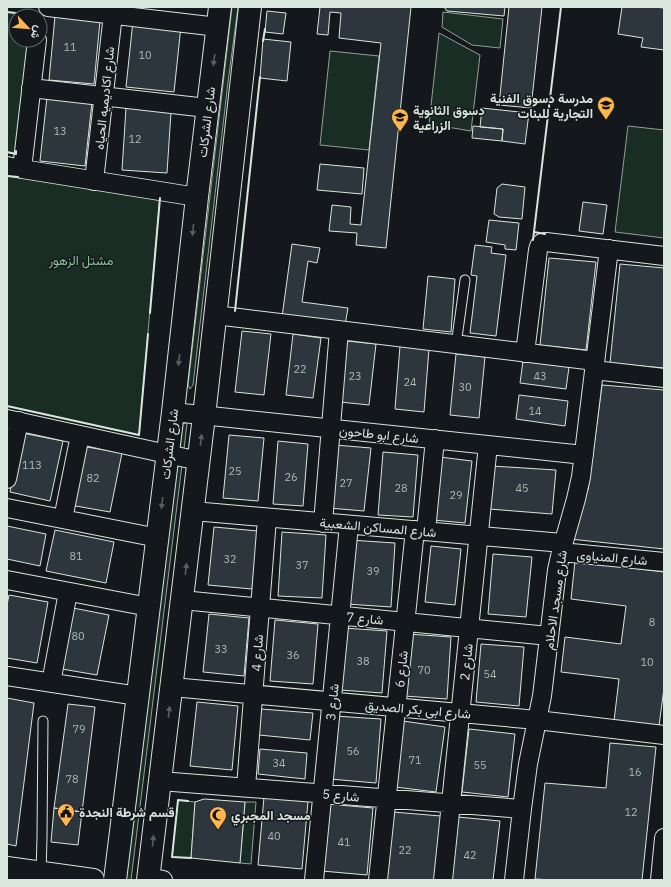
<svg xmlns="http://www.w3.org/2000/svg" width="671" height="887" viewBox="0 0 671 887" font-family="'IBM Plex Sans',Vazirmatn,sans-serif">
<rect width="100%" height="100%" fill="#14181c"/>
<path fill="#1a2d24" stroke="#939e99" d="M232,7H238L228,82L193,385L190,389L188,385L224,76Z
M7,12L33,15V16H16V40H30L16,154L7,152Z
M443,12L503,19L500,48L472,45L442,27Z
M439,33L480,55L471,131L429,124Z
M330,51L379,56L369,150L320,145Z
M628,126L664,130V238L615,232Z
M7,176L160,195L139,435L7,406Z
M181,422L187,424L131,880H125Z
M178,800L195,802L191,858L172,857Z
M245,802H256L251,864L240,863Z"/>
<path fill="#2c363c" stroke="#d8e6dc" d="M320,7H411L386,248L356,245L357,233L329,231L332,205L351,207L350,224L361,225L381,43L339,38L341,13L330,12L328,35L317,34Z
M444,7H505L504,16L447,11Z
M509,7H542L531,108L499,105Z
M622,7H653L664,8V50L641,47L643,38L618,34Z
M267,11L286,13L283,34L265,32Z
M55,16L100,21L94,84L49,80Z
M133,21L181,26L174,92L126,87Z
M263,39L291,42L287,81L260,78Z
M47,97L92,102L85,166L40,161Z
M126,108L171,112L167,173L122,170Z
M482,108L529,113L525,144L502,141L503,129L480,127Z
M473,126L503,129L502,141L472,138Z
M320,164L364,168L362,194L317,190Z
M502,184L525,187L522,219L499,217L494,214L497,188Z
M583,202L607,205L603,234L579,231Z
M489,220L519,223L516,250L505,249V245L486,242Z
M292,244L320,248L317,263L308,261L302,302L348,308L345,325L282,317Z
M475,245L492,247L491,253L506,255L496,336L470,333L477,276L471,275Z
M549,258L596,262L586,350L540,345Z
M620,264L664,268V368L610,363Z
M428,276L455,279L451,332L423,329Z
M242,331L271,334L264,395L235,392Z
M293,334L321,338L313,398L286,395Z
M347,341L376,344L369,405L340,402Z
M400,346L429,349L424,412L395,409Z
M456,354L485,357L479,418L450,415Z
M523,361L569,367L566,389L520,383Z
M602,385L664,390V549L570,539L580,493L588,490Z
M519,395L568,401L565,426L516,419Z
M22,433L63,441L50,501L10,492Z
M229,435L264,438L258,501L223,498Z
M278,441L308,444L303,506L273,504Z
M335,445L371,448L364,511L329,508Z
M81,446L122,453L110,512L70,505Z
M383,452L418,455L413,517L378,515Z
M440,457L472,461L465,523L433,520Z
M492,466L556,470L552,514L489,509Z
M7,526L46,534L40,566L7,559Z
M214,527L258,531L252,589L208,585Z
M55,530L114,542L106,583L46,571Z
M282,532L326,535L322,598L278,596Z
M350,540L395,543L391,607L346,604Z
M431,546L461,549L455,605L425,602Z
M493,554L532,557L526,617L488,614Z
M575,561L664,572V688L659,726L614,721L619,679L561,672L565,637L621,644L626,606L571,599Z
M9,595L48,602L37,663L7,658V605Z
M68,607L109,615L97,675L56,668Z
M209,614L249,618L244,676L203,672Z
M275,620L318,624L313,684L270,681Z
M344,628L387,631L382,693L340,690Z
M408,634L451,637L447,699L404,696Z
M481,644L524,647L519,706L476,702Z
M7,698L34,703L16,846L7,844Z
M197,702L238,706L232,770L190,766Z
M68,704L95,707L82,812L54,808Z
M261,709L313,713L310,740L259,735Z
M335,716L381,719L376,783L330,779Z
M403,721L445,727L436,792L395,787Z
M469,729L515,734L508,797L462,792Z
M610,743L656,747L642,880H553L535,879L545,783L606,788Z
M260,749L307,753L305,779L258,774Z
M264,797L308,801L302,869L258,865Z
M204,799L245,802L240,863L191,858L195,802Z
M328,804L373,808L367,875L322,871Z
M54,808L82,812L78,845L51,842Z
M393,812L441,816L436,880H387Z
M458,817L500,821L493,880H451Z"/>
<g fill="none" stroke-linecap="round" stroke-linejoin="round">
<g stroke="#d8e6dc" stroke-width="11">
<path id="service" d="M456,345L465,280
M41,873L42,838L43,721"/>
</g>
<g stroke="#d8e6dc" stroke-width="20">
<path id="minor" d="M48,7L218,27
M31,88L207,108
M7,166L22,169L197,197
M22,169L37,40
M94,181L113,14
M215,315L595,361
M525,353L538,250C539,245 540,242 546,242L664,256
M594,370L664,378
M173,412L584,455
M7,419L199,461
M7,479L19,421
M7,508L158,538
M193,511L563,543
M63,519L80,435
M323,523L339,330
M426,531L435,439
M561,552L664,562
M7,580L149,607
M182,600L549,636
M7,676L138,696
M51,683L68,592
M172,687L537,720L664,735
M160,781L522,809
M246,787L267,518
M149,878L163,880
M314,880L349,525
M378,880L415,530
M443,880L488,445
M514,880L522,809L528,764L542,696L557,570L561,552L576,499L581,477L609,249
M660,880L664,838"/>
</g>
<g stroke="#d8e6dc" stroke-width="24">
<path id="secondary" d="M7,868L93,880"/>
</g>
<g stroke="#d8e6dc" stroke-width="24">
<path id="primary" d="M115,880L173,412L197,197L220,7
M148,880L204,416L250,7"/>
</g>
<use href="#service" stroke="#14181c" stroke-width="9"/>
<use href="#minor" stroke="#14181c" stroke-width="18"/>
<use href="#secondary" stroke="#14181c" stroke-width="22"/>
<use href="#primary" stroke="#14181c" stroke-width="22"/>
<path stroke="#d8e6dc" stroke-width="2" d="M7,12L33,15V16
M263,41L265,29
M7,152L16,154V151
M7,176L18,177
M534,231V232L545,234
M533,240L561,7
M235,311L260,77
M150,313L160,198
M7,406L139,435L148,334
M188,801L178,800L172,857L191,858"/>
</g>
<defs><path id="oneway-solid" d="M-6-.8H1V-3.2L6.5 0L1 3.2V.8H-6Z"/></defs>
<g fill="#59605f">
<use href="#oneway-solid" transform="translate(214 60) rotate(98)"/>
<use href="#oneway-solid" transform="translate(193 230) rotate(96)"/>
<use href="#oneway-solid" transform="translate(179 360) rotate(96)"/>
<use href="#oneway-solid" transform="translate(201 440) rotate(-83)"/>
<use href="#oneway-solid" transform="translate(162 503) rotate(97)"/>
<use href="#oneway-solid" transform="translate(186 569) rotate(-83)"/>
<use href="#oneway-solid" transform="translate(169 712) rotate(-83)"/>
<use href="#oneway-solid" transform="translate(153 841) rotate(-83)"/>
</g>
<defs>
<g id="school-pin" transform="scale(0.9)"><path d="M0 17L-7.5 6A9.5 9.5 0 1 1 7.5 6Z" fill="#ffb74d" stroke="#14181c"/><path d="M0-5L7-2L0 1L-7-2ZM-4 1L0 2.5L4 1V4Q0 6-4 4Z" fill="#111"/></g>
<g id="civic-pin" transform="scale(0.9)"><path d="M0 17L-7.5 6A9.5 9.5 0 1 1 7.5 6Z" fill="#ffb74d" stroke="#14181c"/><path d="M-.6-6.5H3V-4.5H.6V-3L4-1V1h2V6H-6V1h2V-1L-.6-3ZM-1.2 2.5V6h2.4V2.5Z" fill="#111"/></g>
<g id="mosque-pin" transform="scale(0.9)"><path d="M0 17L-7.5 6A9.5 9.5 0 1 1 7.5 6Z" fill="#ffb74d" stroke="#14181c"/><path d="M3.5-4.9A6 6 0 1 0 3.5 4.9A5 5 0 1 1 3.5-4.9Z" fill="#111"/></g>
</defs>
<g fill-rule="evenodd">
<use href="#school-pin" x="606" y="105"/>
<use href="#school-pin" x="400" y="117"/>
<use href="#civic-pin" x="66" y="812"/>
<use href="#mosque-pin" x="218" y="815"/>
</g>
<g text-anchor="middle" stroke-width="3" stroke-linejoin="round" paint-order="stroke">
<g font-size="11" fill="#adbab4">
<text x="70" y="51">11</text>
<text x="145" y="59">10</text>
<text x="60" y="135">13</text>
<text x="135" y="143">12</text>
<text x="300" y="373">22</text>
<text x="355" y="380">23</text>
<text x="540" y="380">43</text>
<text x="410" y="386">24</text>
<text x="465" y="391">30</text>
<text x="535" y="415">14</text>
<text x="32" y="469">113</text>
<text x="235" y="475">25</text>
<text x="291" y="481">26</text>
<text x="93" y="482">82</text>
<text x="346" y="487">27</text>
<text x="401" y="492">28</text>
<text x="522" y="492">45</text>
<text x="456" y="499">29</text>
<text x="76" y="560">81</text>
<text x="230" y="563">32</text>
<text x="302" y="569">37</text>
<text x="373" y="575">39</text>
<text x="652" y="626">8</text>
<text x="78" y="640">80</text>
<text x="221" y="653">33</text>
<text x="293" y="659">36</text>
<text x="363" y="665">38</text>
<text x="647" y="666">10</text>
<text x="424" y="674">70</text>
<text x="490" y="678">54</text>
<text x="79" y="733">79</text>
<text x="353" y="755">56</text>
<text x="415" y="764">71</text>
<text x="279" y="767">34</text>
<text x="480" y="769">55</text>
<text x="635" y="776">16</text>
<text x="72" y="783">78</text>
<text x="631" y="816">12</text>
<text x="274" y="840">40</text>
<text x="344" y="846">41</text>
<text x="405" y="854">22</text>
<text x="470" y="859">42</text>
</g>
<g font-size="13" fill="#d8e6dc" stroke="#14181c">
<text transform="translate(104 98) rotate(-84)" y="5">شارع اكاديميه الحياه</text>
<text transform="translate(206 122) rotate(-83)" y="5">شارع الشركات</text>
<text transform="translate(379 434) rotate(6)" y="5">شارع ابو طاحون</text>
<text transform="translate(169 444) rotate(-83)" y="5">شارع الشركات</text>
<text transform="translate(378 527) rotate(5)" y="5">شارع المساكن الشعبية</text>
<text transform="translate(612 557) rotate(5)" y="5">شارع المنياوى</text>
<text transform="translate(555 600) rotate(-82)" y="5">شارع مسجد الاحلام</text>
<text transform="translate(365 618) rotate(5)" y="5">شارع 7</text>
<text transform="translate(257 653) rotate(-86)" y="5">شارع 4</text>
<text transform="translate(466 662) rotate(-84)" y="5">شارع 2</text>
<text transform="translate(401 669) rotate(-84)" y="5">شارع 6</text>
<text transform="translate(332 702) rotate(-84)" y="5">شارع 3</text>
<text transform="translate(418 709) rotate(5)" y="5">شارع ابى بكر الصديق</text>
<text transform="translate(341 795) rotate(5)" y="5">شارع 5</text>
</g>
<g font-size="13" font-weight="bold" fill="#d8e6dc" stroke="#14181c" text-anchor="start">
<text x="593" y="103" text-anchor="end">مدرسة دسوق الفنية<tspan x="593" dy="15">التجارية للبنات</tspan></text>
<text x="413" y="115">دسوق الثانوية<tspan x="413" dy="15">الزراعية</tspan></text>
<text x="79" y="817">قسم شرطة النجدة</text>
<text x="231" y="820">مسجد المجبري</text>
</g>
<g font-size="13" fill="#8ac095" stroke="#14181c">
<text x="81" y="265">مشتل الزهور</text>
</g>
</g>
<rect width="671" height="887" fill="none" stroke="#d8e6dc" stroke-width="16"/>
<g transform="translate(28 28) rotate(116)"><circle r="19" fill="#14181c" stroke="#626a69"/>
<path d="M0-3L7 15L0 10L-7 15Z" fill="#ffb74d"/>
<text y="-6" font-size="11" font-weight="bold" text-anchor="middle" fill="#d8e6dc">ش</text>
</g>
</svg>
